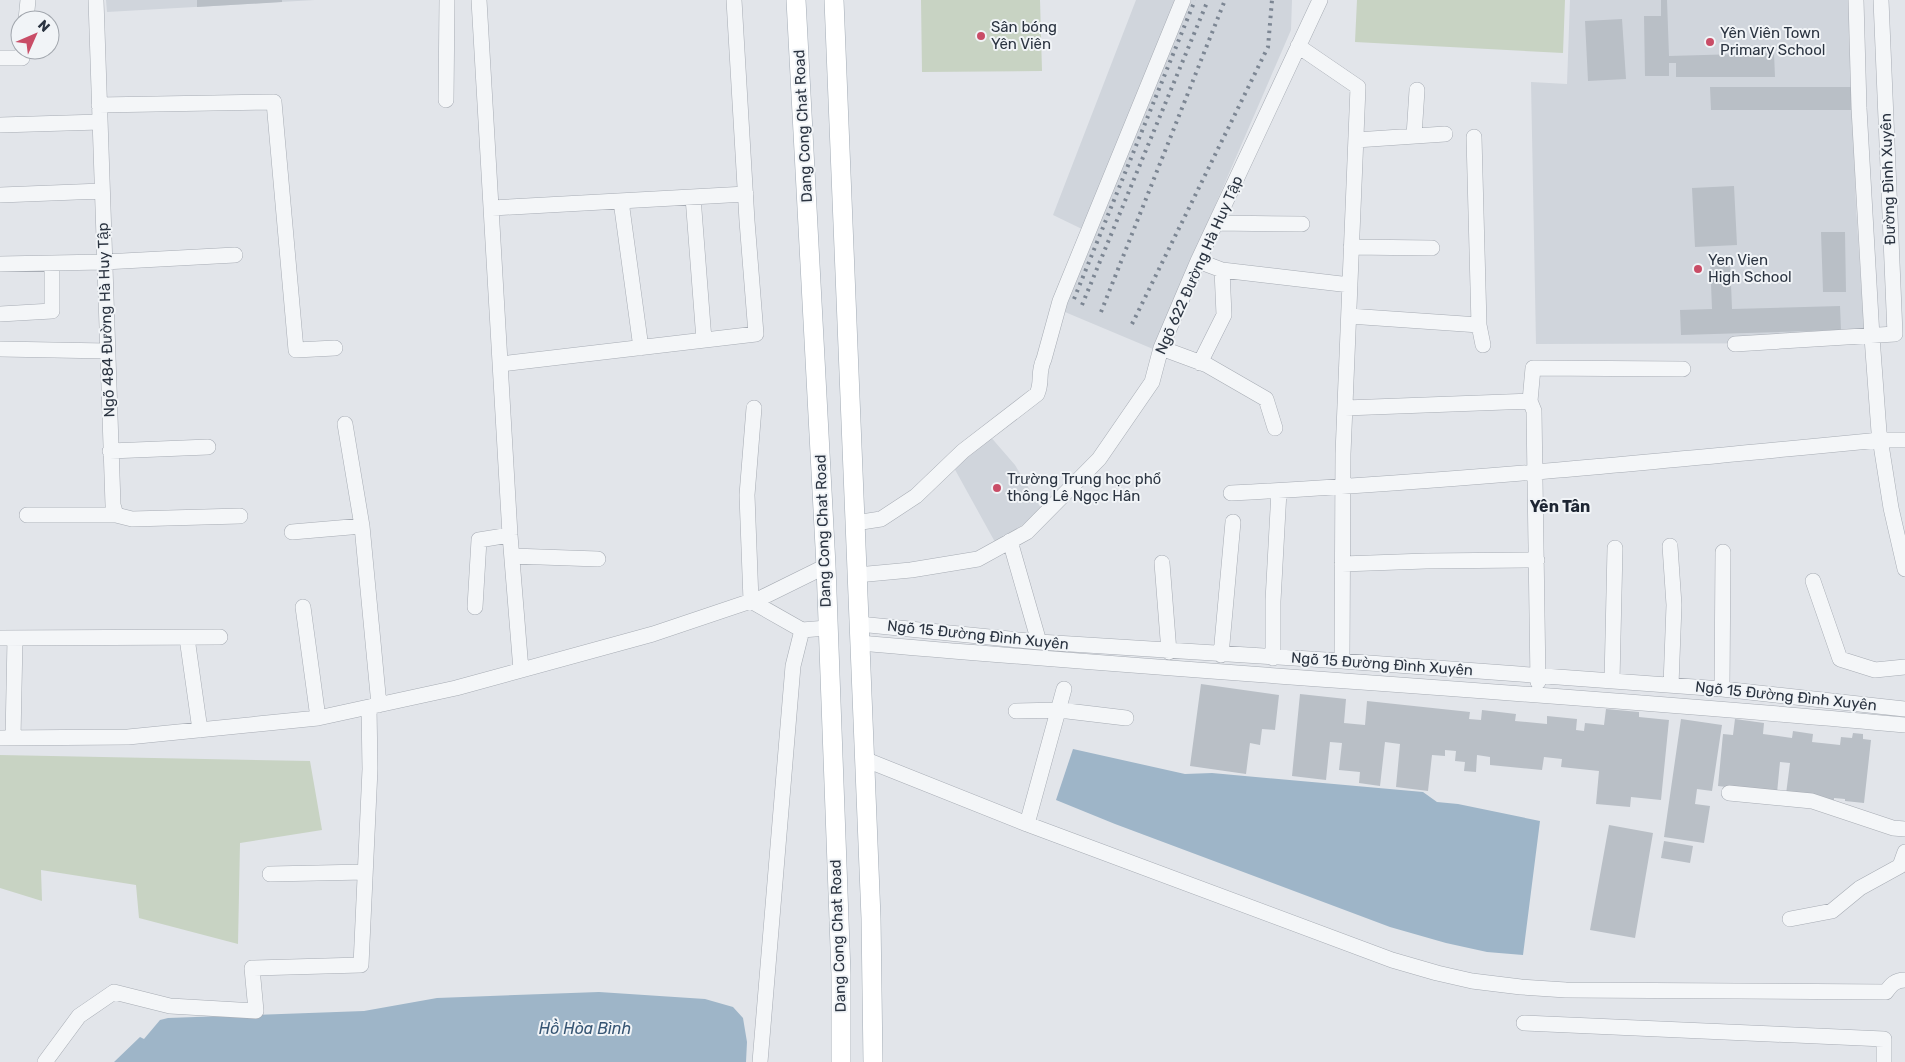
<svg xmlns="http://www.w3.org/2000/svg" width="1905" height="1062" viewBox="0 0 1905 1062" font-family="Rubik,sans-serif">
<rect width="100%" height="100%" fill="#e2e5ea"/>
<path fill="#d0d5dc" d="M106,0H315L107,12Z
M1136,0H1292L1291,30L1153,349L1053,307L1084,230L1053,215Z
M1570,0H1849L1856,206L1865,343L1536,344L1531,82L1567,84Z
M989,435L1015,465L1042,510L1009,535L995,542L953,466Z"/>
<path fill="#c8d3c3" d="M921,0H1040L1042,71L922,72Z
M1357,0H1565L1563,53L1355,42Z
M0,755L310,761L322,830L240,843L238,944L139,918L136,885L41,870L42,901L0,888Z"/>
<path fill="#9eb5c8" d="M1073,749L1185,774L1212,773L1423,792L1437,802L1458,804L1540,821L1523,955L1487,952L1446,943L1390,927L1115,824L1056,800Z
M599,992L705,999L733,1007L743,1018L747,1042L746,1062H114L140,1037L144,1039L160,1020L168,1018L364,1011L437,998Z"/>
<path fill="#b9bfc6" d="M197,0H282V2L197,7Z
M1661,0H1667L1669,56L1774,53L1775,77H1676V63H1669V76H1645L1644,16H1661Z
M1622,19L1626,79L1588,81L1585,21Z
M1710,87H1851L1852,110H1711Z
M1734,186L1737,245L1695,247L1692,188Z
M1821,232H1845L1846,292H1823Z
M1730,258L1732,309L1840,306L1841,330L1681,335L1680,310L1712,309L1710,259Z
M1201,684L1279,695L1275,730L1262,729L1260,745L1250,743L1246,774L1190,766Z
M1300,694L1346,699L1344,723L1365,725L1367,701L1470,712L1469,719L1481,720L1482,710L1516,714L1515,721L1547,724V716L1577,719L1576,730L1584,731L1585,723L1604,725L1606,709L1639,712V717L1669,720L1661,800L1631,797L1630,807L1596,804L1599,771L1561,767L1562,759L1544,757L1542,770L1490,765V757L1477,755L1476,772L1464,771L1465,762L1455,761L1456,751L1445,750V756L1432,755L1428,791L1396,787L1400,744L1385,742L1380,786L1359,783L1360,772L1339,770L1342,743L1330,742L1326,780L1292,776Z
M1681,719L1722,725L1712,791L1697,789L1695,804L1710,806L1704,843L1664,837Z
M1735,719L1764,723L1763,734L1792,738L1793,731L1813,734L1812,742L1840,745L1841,737L1852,738L1853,733L1863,734V739L1871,740L1864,803L1845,801V799L1834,798V800L1786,794L1790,763L1780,762L1777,793L1718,786L1723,734L1733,735Z
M1609,825L1653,833L1635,938L1590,930Z
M1664,841L1693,846L1690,863L1661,858Z"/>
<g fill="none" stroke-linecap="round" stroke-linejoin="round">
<g stroke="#a7acb4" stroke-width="16">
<path id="minor" d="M96,0L113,505L116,515L132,519L240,516
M479,0L510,535L521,670
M1856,0L1859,108L1872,337L1879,432L1891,508L1905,569
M26,20L28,0
M1298,46L1358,87L1343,454L1342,661
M0,58H22L23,50
M446,100L447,0
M99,105L274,102L296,350L335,348
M0,125L100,122
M1414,136L1417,90
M1474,137L1479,325L1483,345
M1356,140L1445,134
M0,195L102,191
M693,197L704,340
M621,201L641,348
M492,208L746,194
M1216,223L1302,224
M1351,247L1432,248
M1198,261L1222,270L1224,315L1200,363
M0,264L104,262L235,255
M1222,270L1350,285
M0,314L52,311V263
M1349,316L1479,325
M1735,344L1895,334L1881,0
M1161,348L1207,365L1266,399L1275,428
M0,349L107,351
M501,364L756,334L747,221L734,0
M754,408L747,495L751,601L802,630
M1345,408L1530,401
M345,424L362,526L379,705
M110,451L208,447
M1231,493C1448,482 1664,461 1880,440H1905
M27,515H116
M855,523L881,519L916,496L963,451L1037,394C1043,381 1037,374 1044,359L1060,301L1183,0
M292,532L362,526
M1010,541L1039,642
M1670,546L1674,605L1671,685
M512,556L598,559
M1162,563L1169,652
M1342,564L1426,561L1537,560
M857,575L911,570L978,559L1027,532L1099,459L1152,382L1161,348L1198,261L1320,0
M1813,581L1840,659L1875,670L1905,667
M303,607L318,718
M475,607L479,540L510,535
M859,624L1039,642L1342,661L1722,689L1905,709
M0,638L220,637
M187,638L200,730
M860,643C1208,674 1557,693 1905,725
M1221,655L1233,522
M1273,658V601L1279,491
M1612,681L1615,548
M1538,682L1534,411L1530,401L1533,368L1683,369
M1722,689L1723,552
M1016,711L1059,710L1126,718
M0,738L128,737L318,718L456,688L653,634L763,597L826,566
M13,738L15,639
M864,759L1027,824L1392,960L1437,973L1472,981L1521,987L1566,990L1886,992C1891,985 1895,980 1905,980
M1729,793L1812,801L1893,828L1905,829
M1027,824L1064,689
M270,874L365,872
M1790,919L1832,911L1860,888L1900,866L1905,852
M1524,1023L1884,1039V1062
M45,1062L79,1016L114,992L170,1006L256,1011L252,968L361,965L370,769L369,707
M760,1062L793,666L802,630L827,628"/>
</g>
<g stroke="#a2abb5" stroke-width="20">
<path id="major" d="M796,0L826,566L841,974V1062
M834,0L871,918L873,1062"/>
</g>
<use href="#minor" stroke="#f4f6f8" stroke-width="15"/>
<use href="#major" stroke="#fff" stroke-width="19"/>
<path stroke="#7c8693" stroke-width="4" stroke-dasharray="2.5 5" stroke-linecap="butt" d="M1074,299L1195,0
M1082,305L1208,0
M1101,312L1225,0
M1132,324L1268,47L1272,0"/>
</g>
<g fill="#c94d67" stroke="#f1f4f7" stroke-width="2">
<circle cx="981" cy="36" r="5"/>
<circle cx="1710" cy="42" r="5"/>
<circle cx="1698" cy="269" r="5"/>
<circle cx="997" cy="488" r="5"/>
</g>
<g text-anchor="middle" stroke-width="4" stroke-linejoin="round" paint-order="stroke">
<g font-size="15" fill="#2b3441" stroke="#f1f4f7" text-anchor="start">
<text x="991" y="32">Sân bóng<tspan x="991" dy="17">Yên Viên</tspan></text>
<text x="1720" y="38">Yên Viên Town<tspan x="1720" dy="17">Primary School</tspan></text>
<text x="1708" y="265">Yen Vien<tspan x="1708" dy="17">High School</tspan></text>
<text x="1007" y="484">Trường Trung học phổ<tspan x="1007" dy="17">thông Lê Ngọc Hân</tspan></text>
</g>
<g font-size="15" fill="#2b3441" stroke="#f1f4f7">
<text transform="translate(803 126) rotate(-93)" y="5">Dang Cong Chat Road</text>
<text transform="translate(1888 179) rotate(-92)" y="5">Đường Đình Xuyên</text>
<text transform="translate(1199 265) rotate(-66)" y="5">Ngõ 622 Đường Hà Huy Tập</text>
<text transform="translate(106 320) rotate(-92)" y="5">Ngõ 484 Đường Hà Huy Tập</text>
<text transform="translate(823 531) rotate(-92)" y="5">Dang Cong Chat Road</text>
<text transform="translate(978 635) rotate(6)" y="5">Ngõ 15 Đường Đình Xuyên</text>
<text transform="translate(1382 664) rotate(4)" y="5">Ngõ 15 Đường Đình Xuyên</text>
<text transform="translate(1786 696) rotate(6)" y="5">Ngõ 15 Đường Đình Xuyên</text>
<text transform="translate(838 936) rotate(-92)" y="5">Dang Cong Chat Road</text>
</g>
<g font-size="16" font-weight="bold" fill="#1d2532" stroke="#f1f4f7">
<text x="1560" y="512">Yên Tân</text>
</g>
<g font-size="16" font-style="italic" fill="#365573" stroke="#f1f4f7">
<text x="585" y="1034">Hồ Hòa Bình</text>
</g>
</g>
<g transform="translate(35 35) rotate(45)"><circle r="24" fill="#f1f4f7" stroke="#a2a7ae"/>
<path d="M0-4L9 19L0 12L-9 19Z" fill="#c94d67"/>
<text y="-8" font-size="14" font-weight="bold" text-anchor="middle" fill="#2b3441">N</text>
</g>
</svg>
